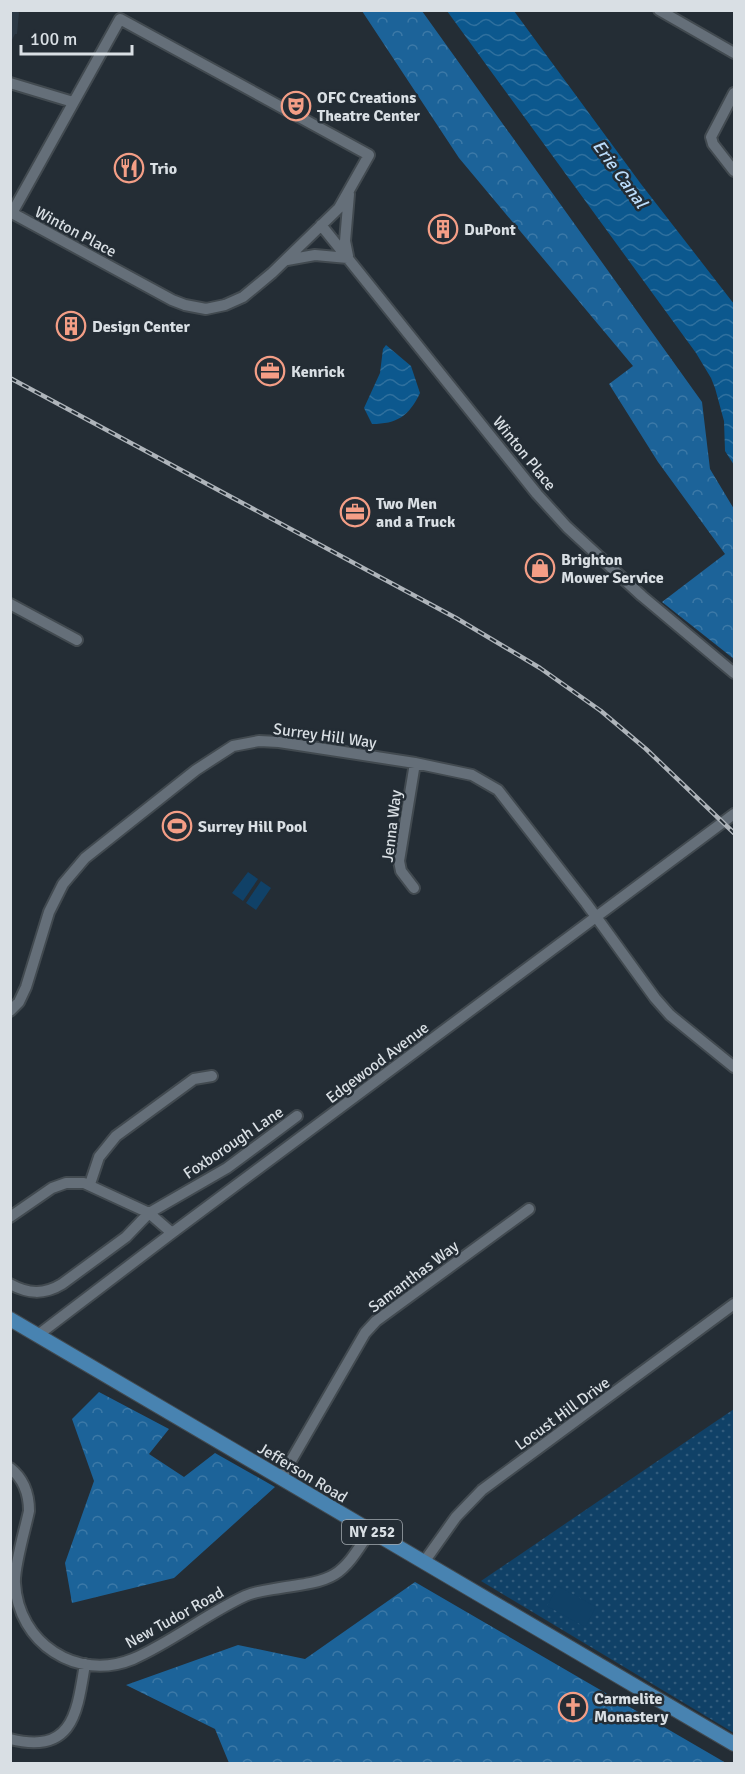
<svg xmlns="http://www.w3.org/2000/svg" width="745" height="1774" viewBox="0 0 745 1774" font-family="Signika,sans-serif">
<defs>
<pattern id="grass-dots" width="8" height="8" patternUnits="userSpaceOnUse" patternTransform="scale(1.5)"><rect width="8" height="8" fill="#104167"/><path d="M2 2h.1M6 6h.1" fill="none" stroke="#325c7d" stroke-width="1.8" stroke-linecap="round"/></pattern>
<pattern id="forest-crowns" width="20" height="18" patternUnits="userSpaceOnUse" patternTransform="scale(1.5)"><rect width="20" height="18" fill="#1c6399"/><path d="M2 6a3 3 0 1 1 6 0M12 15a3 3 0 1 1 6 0" fill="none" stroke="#3c79a7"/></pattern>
<pattern id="water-waves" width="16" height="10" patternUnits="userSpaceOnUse" patternTransform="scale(1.5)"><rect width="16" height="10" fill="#0c588e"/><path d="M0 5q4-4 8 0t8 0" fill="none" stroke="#2f709e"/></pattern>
</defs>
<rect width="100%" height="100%" fill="#242d35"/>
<path fill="#2c3945" d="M11,10L18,11L19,13L17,34H15L11,42Z"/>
<path fill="url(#grass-dots)" d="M734,1409V1733L481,1581Z"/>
<path fill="url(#forest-crowns)" d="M362,11H422L702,402L710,469L734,509V659L662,602L725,554L658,462L609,384L633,366L459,158Z
M99,1392L169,1429L149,1454L184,1477L215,1453L275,1487L174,1578L72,1603L65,1563L94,1481L72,1419Z
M415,1582L726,1763H229L215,1729L126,1685L238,1645L305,1659Z"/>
<path fill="#104167" d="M248,872L258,879L243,901L232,893Z
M261,881L271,888L256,910L246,903Z
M558,1586L596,1607L585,1627L547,1606Z"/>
<path fill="url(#water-waves)" d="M447,11H514L641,184L734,304V465L725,451L724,421L715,388L711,378L696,353Z
M386,345L411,366L420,393C409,416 397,424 372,424L364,408L380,373L383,349Z
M178,817L185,822L184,830H181L175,837L167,831L171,819Z"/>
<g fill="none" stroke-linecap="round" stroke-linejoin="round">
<g stroke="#424a50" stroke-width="14">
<path id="minor" d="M659,10L734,53
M120,19L369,155L339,208L272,273L243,297L225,305L206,309L185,305L172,300L12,213Z
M10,83L73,102
M734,93L711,137L713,144L734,171
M321,225L537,494L567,527L642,596L734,673
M348,256L345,241L349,194
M287,260L315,255L348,258
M10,604L77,640
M414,888L401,871L399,861L415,763
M10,1011L19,1002L26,987L49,912L63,884L85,858L196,770L233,746L259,741L279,742L415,763L472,775L498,790L586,903L655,998L670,1015L734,1067
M90,1184L99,1157L116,1136L194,1079L212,1076
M10,1217L52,1188L66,1183H84L149,1213L172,1233
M10,1284C28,1294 44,1295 62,1284L126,1237L149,1213L227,1168L297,1116
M38,1335L172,1233L734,814
M10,1468C24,1479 29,1494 29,1511C25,1530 14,1566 15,1583C18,1643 77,1682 133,1659C172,1642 206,1614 245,1596C256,1591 268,1590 280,1588C335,1580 340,1579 370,1531
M281,1478L365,1333L376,1321L529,1209
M424,1562L456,1517L482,1490L734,1304
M10,1739C73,1755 77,1713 85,1664"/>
</g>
<g stroke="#424a50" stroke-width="16">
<path id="major" d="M10,1319L734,1744"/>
</g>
<use href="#minor" stroke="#656f79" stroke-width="10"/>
<use href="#major" stroke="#4883b1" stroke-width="14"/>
<g stroke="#aeb4ba" stroke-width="4.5">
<path id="rail" d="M10,378L456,618L540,668L601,711L646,749L734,833"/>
</g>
<use href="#rail" stroke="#242d35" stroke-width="2" stroke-dasharray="7" stroke-linecap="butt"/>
</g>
<defs>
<g id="theatre-ring" transform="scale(1.5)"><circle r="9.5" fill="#242d35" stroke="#f49e86" stroke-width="1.5"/><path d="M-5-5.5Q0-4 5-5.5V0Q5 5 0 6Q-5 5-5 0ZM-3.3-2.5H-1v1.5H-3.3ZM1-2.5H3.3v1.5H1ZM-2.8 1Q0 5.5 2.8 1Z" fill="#f49e86"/></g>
<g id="restaurant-ring" transform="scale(1.5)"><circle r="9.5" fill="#242d35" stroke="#f49e86" stroke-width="1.5"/><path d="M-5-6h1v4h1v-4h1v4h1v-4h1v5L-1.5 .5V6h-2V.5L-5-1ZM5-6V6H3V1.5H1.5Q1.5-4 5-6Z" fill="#f49e86"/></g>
<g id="building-ring" transform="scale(1.5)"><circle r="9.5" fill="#242d35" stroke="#f49e86" stroke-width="1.5"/><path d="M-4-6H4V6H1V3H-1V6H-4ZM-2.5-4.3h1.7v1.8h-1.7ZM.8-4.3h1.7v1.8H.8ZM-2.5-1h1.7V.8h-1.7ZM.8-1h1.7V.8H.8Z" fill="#f49e86"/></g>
<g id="office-ring" transform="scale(1.5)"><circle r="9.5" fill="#242d35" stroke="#f49e86" stroke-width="1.5"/><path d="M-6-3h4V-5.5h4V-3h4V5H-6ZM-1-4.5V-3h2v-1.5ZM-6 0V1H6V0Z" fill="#f49e86"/></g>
<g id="shop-ring" transform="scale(1.5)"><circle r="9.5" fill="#242d35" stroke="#f49e86" stroke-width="1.5"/><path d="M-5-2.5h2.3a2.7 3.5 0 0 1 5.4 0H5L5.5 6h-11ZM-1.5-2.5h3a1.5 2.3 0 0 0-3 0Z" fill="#f49e86"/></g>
<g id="stadium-ring" transform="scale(1.5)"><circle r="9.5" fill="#242d35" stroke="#f49e86" stroke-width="1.5"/><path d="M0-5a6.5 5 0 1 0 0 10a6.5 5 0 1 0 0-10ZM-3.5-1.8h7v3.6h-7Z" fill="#f49e86"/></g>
<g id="church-ring" transform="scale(1.5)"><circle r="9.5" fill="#242d35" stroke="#f49e86" stroke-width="1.5"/><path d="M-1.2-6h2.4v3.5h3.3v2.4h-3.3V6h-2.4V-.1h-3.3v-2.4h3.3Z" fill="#f49e86"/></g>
</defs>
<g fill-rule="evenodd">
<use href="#theatre-ring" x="296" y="106"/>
<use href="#restaurant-ring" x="129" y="168"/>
<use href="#building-ring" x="443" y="229"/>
<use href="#building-ring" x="71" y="326"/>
<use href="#office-ring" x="270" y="371"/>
<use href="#office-ring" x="355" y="512"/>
<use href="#shop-ring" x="540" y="568"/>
<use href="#stadium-ring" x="177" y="826"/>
<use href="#church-ring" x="573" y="1707"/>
</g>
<g text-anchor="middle" stroke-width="5" stroke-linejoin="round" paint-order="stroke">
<rect fill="#242d35" stroke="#a3aab0" stroke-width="1.5" x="342" y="1520" width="60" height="24" rx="4.5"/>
<g font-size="15" font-weight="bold" fill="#d9dfe4">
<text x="372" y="1537">NY 252</text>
</g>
<g font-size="16" font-weight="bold" fill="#d9dfe4" stroke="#242d35" text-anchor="start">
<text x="317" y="103">OFC Creations<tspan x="317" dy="18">Theatre Center</tspan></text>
<text x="150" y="174">Trio</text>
<text x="464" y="235">DuPont</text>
<text x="92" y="332">Design Center</text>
<text x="291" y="377">Kenrick</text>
<text x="376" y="509">Two Men<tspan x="376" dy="18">and a Truck</tspan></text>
<text x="561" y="565">Brighton<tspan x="561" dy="18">Mower Service</tspan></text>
<text x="198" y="832">Surrey Hill Pool</text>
<text x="594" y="1704">Carmelite<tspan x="594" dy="18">Monastery</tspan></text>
</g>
<g font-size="16" fill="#d9dfe4" stroke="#242d35">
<text transform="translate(76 231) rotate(28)" y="6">Winton Place</text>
<text transform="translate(525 453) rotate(51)" y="6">Winton Place</text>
<text transform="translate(325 735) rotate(8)" y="6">Surrey Hill Way</text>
<text transform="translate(391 826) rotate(-83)" y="6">Jenna Way</text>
<text transform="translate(377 1062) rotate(-37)" y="6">Edgewood Avenue</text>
<text transform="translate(233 1142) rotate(-34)" y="6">Foxborough Lane</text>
<text transform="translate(413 1276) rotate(-37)" y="6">Samanthas Way</text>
<text transform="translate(562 1413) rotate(-36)" y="6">Locust Hill Drive</text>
<text transform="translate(303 1472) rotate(31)" y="6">Jefferson Road</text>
<text transform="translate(174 1617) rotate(-29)" y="6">New Tudor Road</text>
</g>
<g font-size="18" font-style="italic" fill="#bbddfc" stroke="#242d35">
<text transform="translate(620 174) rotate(54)" y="6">Erie Canal</text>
</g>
</g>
<rect width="745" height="1774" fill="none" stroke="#d9dfe4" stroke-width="24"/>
<path d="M21 45v9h111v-9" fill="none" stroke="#d9dfe4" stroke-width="3"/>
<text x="30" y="45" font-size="18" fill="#d9dfe4" stroke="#242d35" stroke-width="4.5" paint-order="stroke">100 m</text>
</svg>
